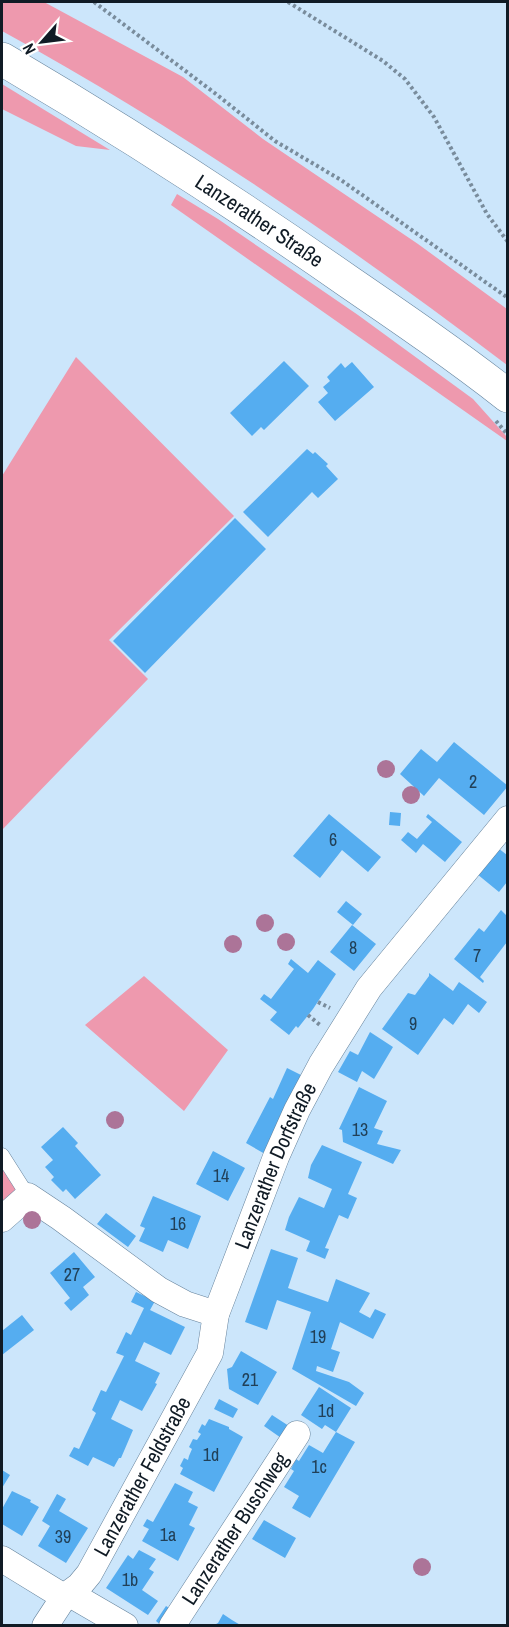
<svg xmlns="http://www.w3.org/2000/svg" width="509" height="1627" viewBox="0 0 509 1627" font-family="'Archivo Narrow',sans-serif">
<rect width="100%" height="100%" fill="#cce6fb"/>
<path fill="#ee99ae" d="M2,2H44L183,77L263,139L418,244L507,309V365C346,243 179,128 2,31Z
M2,84L110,150L76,146L2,109Z
M177,194L218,219L358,315L473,399L507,437V441L171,205Z
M76,357L234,516L109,640L148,679L2,830V476Z
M144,976L228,1050L184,1111L85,1025Z
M2,1160L19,1193L2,1210Z"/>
<path fill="#55adf0" d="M284,361L309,386L264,430L261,427L252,436L230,413Z
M352,362L374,387L335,421L318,402L328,393L323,387L330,381L327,377L341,363L345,368Z
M307,449L313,454L315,452L328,464L326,466L338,479L318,498L312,492L268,537L243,512Z
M235,518L266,549L145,673L113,641Z
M454,742L508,786L484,815L439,778L424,796L400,774L421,749L437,762Z
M390,812L401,813L400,826L389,825Z
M329,814L381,857L368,872L342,850L320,878L293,856Z
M428,814L462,842L445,862L423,844L416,853L401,840L408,832L417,839L432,822L426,817Z
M498,848L507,855V882L499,892L477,874Z
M346,901L362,914L353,925L337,912Z
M501,910L507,916V942L480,977L484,981L483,983L454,959L479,928L484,932Z
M352,925L376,944L354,971L330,952Z
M291,959L308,973L318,960L336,974L313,1009L298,1028L296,1026L289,1035L270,1020L277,1012L260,999L264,994L271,999L294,969L288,964Z
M429,973L453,991L459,982L487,1002L479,1013L468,1004L453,1025L444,1018L418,1055L382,1029L408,993L415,995L429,976Z
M370,1032L393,1047L374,1079L362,1071L357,1082L338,1072L350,1051L358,1055Z
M287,1068L303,1076L265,1154L246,1143L270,1097L273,1099Z
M359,1087L387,1101L374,1128L383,1131L377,1144L401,1150L393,1164L343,1142L342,1130L339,1129Z
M63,1127L78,1143L75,1146L101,1175L75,1199L66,1189L63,1192L51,1180L54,1177L45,1167L53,1160L41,1147Z
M322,1145L362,1162L348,1194L357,1198L348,1219L339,1215L325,1248L329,1249L325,1259L306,1251L310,1241L285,1230L289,1217L299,1197L324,1208L332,1189L308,1178L311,1165Z
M213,1151L245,1168L228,1201L196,1184Z
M153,1196L201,1216L188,1249L168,1240L163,1252L139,1241L145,1228L140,1226Z
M106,1213L136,1236L128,1247L97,1224Z
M271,1249L298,1258L288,1288L328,1302L336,1279L370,1293L359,1312L370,1318L375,1309L386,1314L373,1339L340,1322L331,1349L340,1352L333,1372L317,1366L316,1371L349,1382L364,1393L356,1406L292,1369L311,1312L277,1300L267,1330L245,1322Z
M74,1252L95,1277L83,1287L89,1295L71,1311L64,1303L70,1298L50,1273Z
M136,1292L155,1301L150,1310L185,1327L171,1355L144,1342L135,1361L160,1373L155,1383L157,1384L142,1411L120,1400L111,1419L133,1430L121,1458H119L114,1467L93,1457L88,1466L69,1456L74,1447L79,1449L96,1413L92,1410L101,1390L106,1392L124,1356L116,1353L126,1332L131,1335L144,1308L131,1302Z
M22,1315L34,1330L2,1355V1331Z
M241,1351L277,1372L258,1405L229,1389L227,1369L232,1367Z
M319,1387L351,1408L336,1432L325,1425L322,1429L301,1415Z
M219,1399L238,1409L233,1418L214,1409Z
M272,1415L292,1428L284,1440L264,1426Z
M209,1419L229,1427V1429L243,1437L214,1492L180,1474L183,1468L180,1466L184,1458L188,1460L189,1456L192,1449L189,1447L193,1439L197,1440L201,1434L198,1432L202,1424L205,1426Z
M336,1432L355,1442L310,1518L292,1508L299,1496L284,1487L294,1471L291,1469L296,1459L299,1461L309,1445L323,1453Z
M2,1470L10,1475L2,1488Z
M175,1483L193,1492L188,1502L198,1507L189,1525L195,1528L178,1561L142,1541L149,1529L143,1526L147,1519L153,1522Z
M12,1491L31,1500L30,1502L39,1507L22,1536L2,1524V1509Z
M57,1494L66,1499L59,1511L88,1528L66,1563L38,1546L50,1526L42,1521Z
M264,1520L296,1538L285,1558L252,1539Z
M139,1550L156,1559L149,1569L154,1572L142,1590L158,1601L148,1615L106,1588L128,1555L133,1559Z
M166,1606L174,1611L162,1626L156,1621Z
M223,1614L232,1620L242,1626H212L218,1623Z"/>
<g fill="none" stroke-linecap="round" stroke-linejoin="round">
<g stroke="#66839c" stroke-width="15">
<path id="lane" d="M2,1155L28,1196"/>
</g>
<g stroke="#66839c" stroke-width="27">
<g id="street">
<path d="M2,1219L28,1196L61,1218L159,1290L185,1304L216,1314"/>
<path d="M2,1559L64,1597"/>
<path d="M70,1594L125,1626"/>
<path id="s1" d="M45,1626L64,1597L79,1586L89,1574L210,1353L216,1314L276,1157L297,1110L321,1065L369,988L508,819"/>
<path id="s2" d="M172,1626L297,1434"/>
</g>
</g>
<g stroke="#66839c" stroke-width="34">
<g id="secondary">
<path id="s3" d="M2,59C121,129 236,203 349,282C403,319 457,356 508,396"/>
</g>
</g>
<path stroke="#798c9c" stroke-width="4" stroke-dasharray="3 3" stroke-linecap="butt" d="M94,2L216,94L275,141L341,180L508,298
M288,2L383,61L405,79L434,117L487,214L508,242
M496,421L508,435
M318,1002L330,1008
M308,1015L320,1025"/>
<use href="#lane" stroke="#fff" stroke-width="14"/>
<use href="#street" stroke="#fff" stroke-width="26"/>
<use href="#secondary" stroke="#fff" stroke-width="33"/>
</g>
<g fill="#ac7498">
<circle cx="386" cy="769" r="9"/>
<circle cx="411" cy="795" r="9"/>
<circle cx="265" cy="923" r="9"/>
<circle cx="286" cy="942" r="9"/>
<circle cx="233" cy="944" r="9"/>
<circle cx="115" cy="1120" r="9"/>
<circle cx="32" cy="1220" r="9"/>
<circle cx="422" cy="1567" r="9"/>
</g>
<g text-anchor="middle" stroke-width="4.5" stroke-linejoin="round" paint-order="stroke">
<g font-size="18" fill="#214058">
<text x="473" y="788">2</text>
<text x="333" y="846">6</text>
<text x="353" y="954">8</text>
<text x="477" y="962">7</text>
<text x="413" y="1030">9</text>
<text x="360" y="1136">13</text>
<text x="221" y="1182">14</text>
<text x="178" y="1230">16</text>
<text x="72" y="1281">27</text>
<text x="318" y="1343">19</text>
<text x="250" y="1386">21</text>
<text x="326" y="1417">1d</text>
<text x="211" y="1461">1d</text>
<text x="319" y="1473">1c</text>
<text x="168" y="1541">1a</text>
<text x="63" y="1543">39</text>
<text x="130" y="1586">1b</text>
</g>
<g font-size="21" fill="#101b25" stroke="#fff">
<text dy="7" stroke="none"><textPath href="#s3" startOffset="304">Lanzerather Straße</textPath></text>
<text dy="7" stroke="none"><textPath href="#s1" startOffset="520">Lanzerather Dorfstraße</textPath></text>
<text dy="7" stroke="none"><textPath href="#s1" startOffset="180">Lanzerather Feldstraße</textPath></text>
<text dy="7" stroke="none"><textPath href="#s2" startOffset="116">Lanzerather Buschweg</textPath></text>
</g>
</g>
<rect width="509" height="1627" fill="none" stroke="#101b25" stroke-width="6"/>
<g transform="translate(42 42) rotate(242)" stroke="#ffffff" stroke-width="4.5" paint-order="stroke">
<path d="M0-4.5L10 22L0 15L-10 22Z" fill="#101b25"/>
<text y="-9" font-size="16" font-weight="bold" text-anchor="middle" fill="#101b25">N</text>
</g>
</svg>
